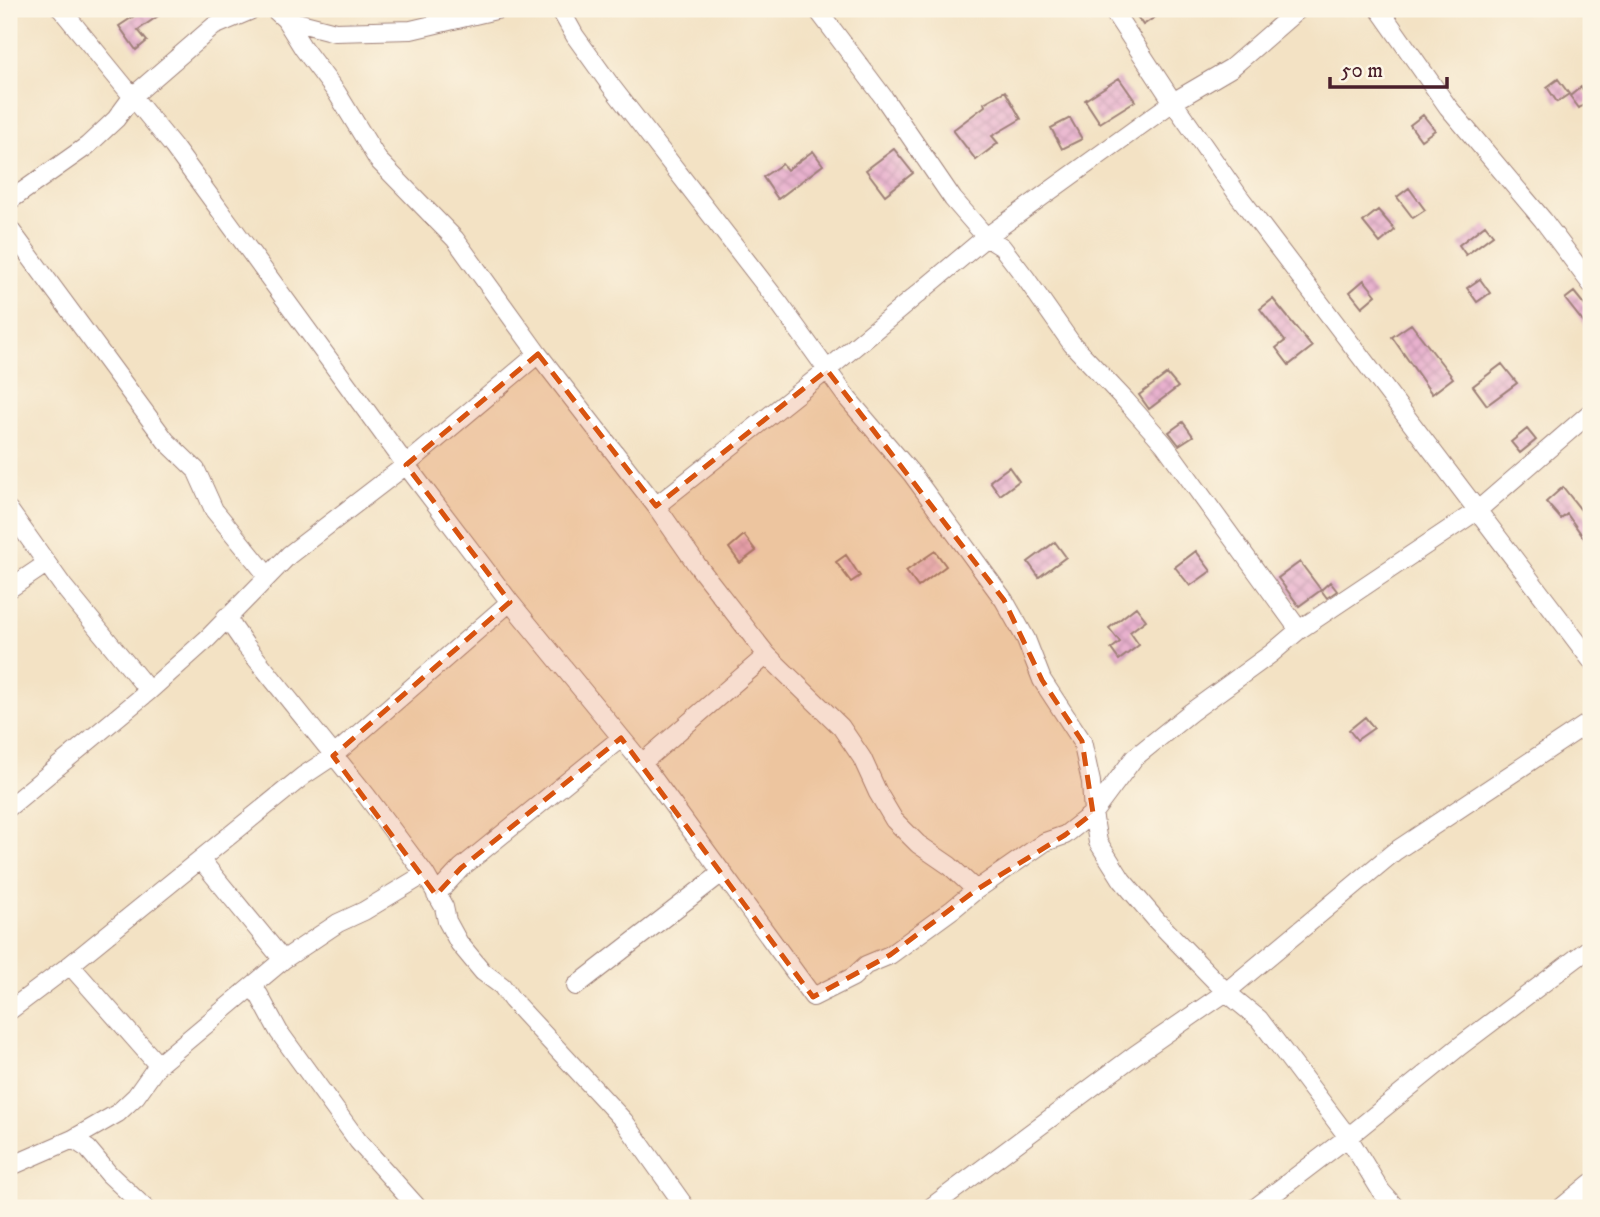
<svg xmlns="http://www.w3.org/2000/svg" width="1600" height="1217" viewBox="0 0 1600 1217" font-family="'IM FELL DW Pica',serif">
<defs>
<pattern id="building-cross-hatch" width="8" height="8" patternUnits="userSpaceOnUse" patternTransform="scale(1.75)"><rect width="8" height="8" fill="#e8b1ce"/><path d="M0 0l8 8M0 8l8-8" fill="none" stroke="#c898b1"/></pattern>
</defs>
<rect width="100%" height="100%" fill="#fcf5e5"/>
<filter id="ink" filterUnits="userSpaceOnUse"><feTurbulence type="fractalNoise" baseFrequency=".0143" numOctaves="2"/><feDisplacementMap in="SourceGraphic" scale="14" xChannelSelector="R" yChannelSelector="G"/><feConvolveMatrix kernelMatrix="1 2 1 2 8 2 1 2 1" color-interpolation-filters="sRGB"/></filter>
<filter id="wash" filterUnits="userSpaceOnUse"><feTurbulence type="fractalNoise" baseFrequency=".00686" numOctaves="4" result="noise"/><feDisplacementMap in="SourceGraphic" scale="28" xChannelSelector="R" yChannelSelector="G"/><feGaussianBlur stdDeviation="1.57" result="paint"/><feColorMatrix in="noise" values="0 0 0 0 0 0 0 0 0 0 0 0 0 0 0 0 0 1.4 0 .05"/><feComposite in="paint" operator="in"/></filter>
<g filter="url(#wash)">
<rect width="100%" height="100%" fill="#f3e2c4"/>
<g id="blocks">
<path fill="url(#building-cross-hatch)" d="M145,9H168L138,30L147,41L136,50L119,26Z
M1132,9H1167L1143,25Z
M1119,78L1135,101L1100,123L1085,100Z
M1558,79L1569,94L1557,102L1547,87Z
M1581,87L1590,100L1579,108L1570,96Z
M1005,91L1021,119L992,136L998,143L976,160L953,130L985,106L984,103Z
M1423,115L1435,130L1421,140L1410,125Z
M1070,118L1082,139L1062,149L1051,128Z
M894,149L913,173L885,195L866,170Z
M813,151L823,165L778,199L763,177L782,164L787,170Z
M1409,188L1425,210L1413,218L1397,197Z
M1378,210L1395,230L1380,243L1363,222Z
M1485,225L1493,235L1466,255L1459,245Z
M1480,279L1490,293L1477,302L1467,288Z
M1364,280L1376,295L1362,307L1350,292Z
M1574,292L1591,313V332L1565,299Z
M1273,299L1312,347L1289,365L1276,348L1285,341L1260,309Z
M1411,324L1453,378L1432,394L1392,337Z
M1502,364L1517,383L1487,405L1473,386Z
M1167,374L1178,387L1149,409L1139,395Z
M1183,422L1193,436L1179,445L1169,432Z
M1527,429L1536,440L1520,453L1511,442Z
M1009,467L1019,481L1000,495L990,481Z
M1563,487L1591,523V548L1567,514L1561,519L1546,502Z
M744,535L756,551L740,563L729,548Z
M1055,542L1066,557L1039,577L1028,562Z
M935,551L946,566L918,587L906,571Z
M1196,551L1211,571L1190,586L1175,567Z
M846,555L860,576L851,582L836,562Z
M1300,562L1321,590L1299,606L1278,578Z
M1330,582L1337,591L1327,598L1321,590Z
M1136,607L1146,620L1130,632L1139,645L1119,660L1111,649L1120,642L1109,628Z
M1365,717L1374,728L1357,740L1349,730Z"/>
</g>
</g>
<g filter="url(#ink)">
<use href="#blocks" fill-opacity="0" stroke="#9e8078" stroke-width="2"/>
<g fill="none" stroke-linecap="round" stroke-linejoin="round">
<g stroke="#9e8078" stroke-width="20">
<path id="minor" d="M61,9L173,146L406,465L510,602L642,763L813,997L853,977L866,965L890,955L953,909L976,890L1045,842L1065,835L1093,813L1134,758L1191,712L1272,653L1299,630L1478,510L1591,412
M274,9L285,19L303,48L337,93L378,160L455,239L538,354L656,506L697,565L767,655L841,727L862,758L878,793L894,820L918,844L950,866L976,890
M560,9L575,36L611,86L779,303L848,399L912,474L1004,600L1026,639L1042,680L1082,741L1091,782L1093,813L1098,842L1122,880L1157,921L1226,992L1259,1019L1348,1137L1381,1191L1396,1208
M817,9L884,98L953,199L986,237L1002,247L1025,277L1072,344L1126,401L1164,444L1299,630
M1112,9L1173,102L1238,195L1591,660
M1379,9L1448,107L1543,220L1591,284
M285,19L335,32L411,30L500,9
M9,201L87,146L116,119L133,96L214,26L254,9
M9,228L166,441L196,470L214,510L267,575
M656,506L827,370L986,237L1173,102L1231,68L1299,9
M9,510L63,586L149,691
M9,589L46,564
M226,617L246,646L366,795L425,874L444,907L447,921L459,943L483,972L502,986L512,1000L624,1121L686,1208
M642,763L767,655
M9,807L149,691L208,638L289,555L406,465L538,354
M201,860L283,960
M436,895L461,868L621,738
M70,965L158,1065
M576,986L723,872
M250,988L259,995L279,1032L358,1141L418,1208
M9,1011L70,965L303,776L333,756L510,602
M9,1167L73,1139
M145,1208L109,1174L88,1149L73,1139L118,1113L136,1096L158,1065L283,960L338,923L364,911L425,874
M930,1208L1135,1055L1226,992L1394,852L1591,721
M1255,1208L1348,1137L1460,1046L1591,947
M1561,1208L1591,1183"/>
</g>
<use href="#minor" stroke="#fff" stroke-width="18"/>
</g>
</g>
<path fill="#d8530f" fill-opacity="0.2" stroke="#d8530f" stroke-width="5" stroke-dasharray="14 9" stroke-linejoin="round" d="M538,354L656,506L827,370L1004,600L1042,680L1082,741L1093,813L1065,835L976,890L890,955L813,997L621,738L461,868L436,895L333,756L510,602L406,465Z"/>
<rect width="1600" height="1217" fill="none" stroke="#fcf5e5" stroke-width="35"/>
<path d="M1330 77v10h117v-10" fill="none" stroke="#4a1f2b" stroke-width="3.5"/>
<text x="1341" y="77" font-size="21" fill="#4a1f2b" stroke="#fcf5e5" stroke-width="5" paint-order="stroke">50 m</text>
</svg>
